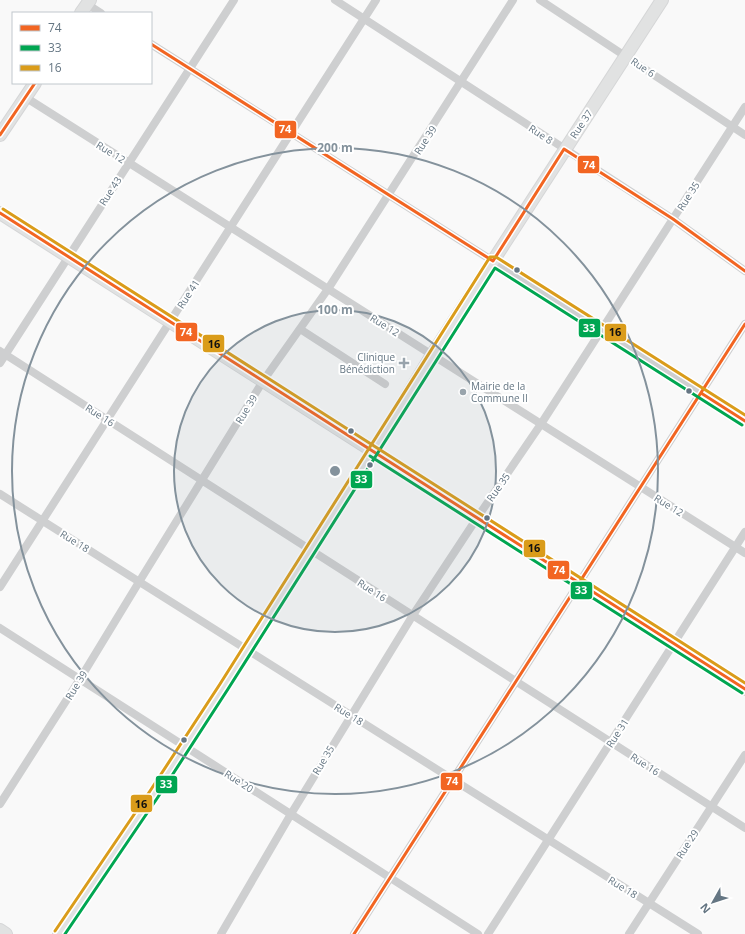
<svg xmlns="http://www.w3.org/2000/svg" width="745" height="934" viewBox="0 0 745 934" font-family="'Open Sans',sans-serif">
<rect width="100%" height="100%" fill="#f9f9f9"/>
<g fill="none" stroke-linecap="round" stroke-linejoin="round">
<g stroke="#d5d6d7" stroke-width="14">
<path id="secondary" d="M81,13L90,0
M0,135L35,83
M0,213L745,689
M0,930L6,934
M59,934L185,747L373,452L432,355L662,0"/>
</g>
<path stroke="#cecfd0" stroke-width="8" d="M335,0L673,219L745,271
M540,0L745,135
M87,4L101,13
M151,44L745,421
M25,97L745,553
M300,329L385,384
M0,351L745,828
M0,363L234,0
M0,494L698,934
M0,587L376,0
M0,628L478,934
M0,804L80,679L139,582L263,381L328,289L513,0
M221,934L291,814L413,615L477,518L541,424L745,107
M354,934L745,324
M488,934L745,532
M629,934L745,755"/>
<use href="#secondary" stroke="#e1e2e2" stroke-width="12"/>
<g stroke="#fff" stroke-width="6">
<path id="bus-1" d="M151,44L493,261L564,149L673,219L745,271
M0,135L35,83
M0,213L745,689
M701,393L745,421
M354,934L745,324"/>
</g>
<g stroke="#fff" stroke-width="6">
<path id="bus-2" d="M370,456L742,693
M65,934L158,797L228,689L495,268L742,425"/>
</g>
<g stroke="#fff" stroke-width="6">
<path id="bus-3" d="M3,209L745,683
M55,931L150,791L220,684L490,257H496L745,415"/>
</g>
<use href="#bus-1" stroke="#f26522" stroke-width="3"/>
<use href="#bus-2" stroke="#00a651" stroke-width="3"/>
<use href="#bus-3" stroke="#da9c1a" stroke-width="3"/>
</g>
<circle cx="335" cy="471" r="161" fill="#84929c" fill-opacity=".12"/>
<g fill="none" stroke="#84929c" stroke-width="2">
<circle cx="335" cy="471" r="161"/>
<circle cx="335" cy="471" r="323"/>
</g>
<g fill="#657683" stroke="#fff" stroke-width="1.5">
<circle cx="517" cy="270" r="3.5"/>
<circle cx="689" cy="391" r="3.5"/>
<circle cx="351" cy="431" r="3.5"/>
<circle cx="370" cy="465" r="3.5"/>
<circle cx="487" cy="518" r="3.5"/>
<circle cx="184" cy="740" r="3.5"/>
</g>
<g fill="#99a4ac" stroke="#fff" stroke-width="1.5">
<path d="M402 357h4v4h4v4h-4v4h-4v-4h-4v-4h4z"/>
<circle cx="463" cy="392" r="4"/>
</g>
<g text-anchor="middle" stroke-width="4" stroke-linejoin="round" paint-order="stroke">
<g font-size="10" fill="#657683" stroke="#fff">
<text transform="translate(643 67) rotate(34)" y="4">Rue 6</text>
<text transform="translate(581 124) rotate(-56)" y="4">Rue 37</text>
<text transform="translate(541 134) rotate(33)" y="4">Rue 8</text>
<text transform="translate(425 140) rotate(-57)" y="4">Rue 39</text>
<text transform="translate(111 152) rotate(32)" y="4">Rue 12</text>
<text transform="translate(110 191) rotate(-57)" y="4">Rue 43</text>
<text transform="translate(688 196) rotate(-57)" y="4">Rue 35</text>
<text transform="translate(188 294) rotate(-57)" y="4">Rue 41</text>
<text transform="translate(385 325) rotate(32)" y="4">Rue 12</text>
<text transform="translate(246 409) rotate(-59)" y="4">Rue 39</text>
<text transform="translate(100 415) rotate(33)" y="4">Rue 16</text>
<text transform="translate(498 487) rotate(-55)" y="4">Rue 35</text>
<text transform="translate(669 505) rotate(32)" y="4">Rue 12</text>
<text transform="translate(75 541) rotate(32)" y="4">Rue 18</text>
<text transform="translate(372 590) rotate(33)" y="4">Rue 16</text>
<text transform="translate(76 685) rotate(-58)" y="4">Rue 39</text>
<text transform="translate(349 714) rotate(32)" y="4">Rue 18</text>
<text transform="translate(617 733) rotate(-57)" y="4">Rue 31</text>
<text transform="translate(323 760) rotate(-59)" y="4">Rue 35</text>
<text transform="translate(645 764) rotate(33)" y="4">Rue 16</text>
<text transform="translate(239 781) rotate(33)" y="4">Rue 20</text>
<text transform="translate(687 844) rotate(-57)" y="4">Rue 29</text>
<text transform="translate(623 887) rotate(32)" y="4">Rue 18</text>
</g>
<g font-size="10" fill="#657683" stroke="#fff" text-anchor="end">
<text x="395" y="361">Clinique<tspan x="395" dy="12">Bénédiction</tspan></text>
<text x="471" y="390" text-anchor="start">Mairie de la<tspan x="471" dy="12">Commune II</tspan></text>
</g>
</g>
<circle cx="335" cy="471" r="6" fill="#84929c" stroke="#fff" stroke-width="2"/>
<g font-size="12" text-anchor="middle" font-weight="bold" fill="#84929c" stroke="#fff" stroke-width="4" stroke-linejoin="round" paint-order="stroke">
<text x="335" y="152">200 m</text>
<text x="335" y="314">100 m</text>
</g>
<g stroke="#fff" stroke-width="1.5">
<rect x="274" y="120" width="23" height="19" rx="4" fill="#f26522"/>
<rect x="577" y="155" width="23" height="19" rx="4" fill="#f26522"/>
<rect x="578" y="318" width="23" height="20" rx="4" fill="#00a651"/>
<rect x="175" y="322" width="23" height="20" rx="4" fill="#f26522"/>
<rect x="604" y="323" width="23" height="19" rx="4" fill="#da9c1a"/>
<rect x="202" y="334" width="23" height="19" rx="4" fill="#da9c1a"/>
<rect x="350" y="470" width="23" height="19" rx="4" fill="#00a651"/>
<rect x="523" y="539" width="23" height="19" rx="4" fill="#da9c1a"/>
<rect x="547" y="560" width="23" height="20" rx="4" fill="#f26522"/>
<rect x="570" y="581" width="23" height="19" rx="4" fill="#00a651"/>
<rect x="440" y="772" width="23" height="19" rx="4" fill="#f26522"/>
<rect x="155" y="775" width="23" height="19" rx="4" fill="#00a651"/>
<rect x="130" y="794" width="23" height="19" rx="4" fill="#da9c1a"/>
</g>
<g font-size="11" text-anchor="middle" font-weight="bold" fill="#fff">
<text x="285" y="133">74</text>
<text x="589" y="169">74</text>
<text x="589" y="332">33</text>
<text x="186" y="336">74</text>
<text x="361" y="483">33</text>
<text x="559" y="574">74</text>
<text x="581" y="594">33</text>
<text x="452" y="785">74</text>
<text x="166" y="788">33</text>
</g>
<g font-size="11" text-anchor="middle" font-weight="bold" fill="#111">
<text x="615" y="336">16</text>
<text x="214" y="348">16</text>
<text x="534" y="552">16</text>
<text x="141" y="808">16</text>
</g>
<rect x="12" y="12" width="140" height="72" fill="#ffffff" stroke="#c1c8cd"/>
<rect x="20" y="25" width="20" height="6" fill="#f26522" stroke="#c1c8cd"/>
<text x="48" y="32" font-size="12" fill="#657683">74</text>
<rect x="20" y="45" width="20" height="6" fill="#00a651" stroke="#c1c8cd"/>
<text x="48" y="52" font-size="12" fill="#657683">33</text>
<rect x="20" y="65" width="20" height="6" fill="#da9c1a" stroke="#c1c8cd"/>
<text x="48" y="72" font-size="12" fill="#657683">16</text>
<g transform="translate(713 902) rotate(231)" stroke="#ffffff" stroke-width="3" paint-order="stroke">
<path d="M0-3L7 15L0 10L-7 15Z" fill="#657683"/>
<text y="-6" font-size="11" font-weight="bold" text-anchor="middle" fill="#657683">N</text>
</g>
</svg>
